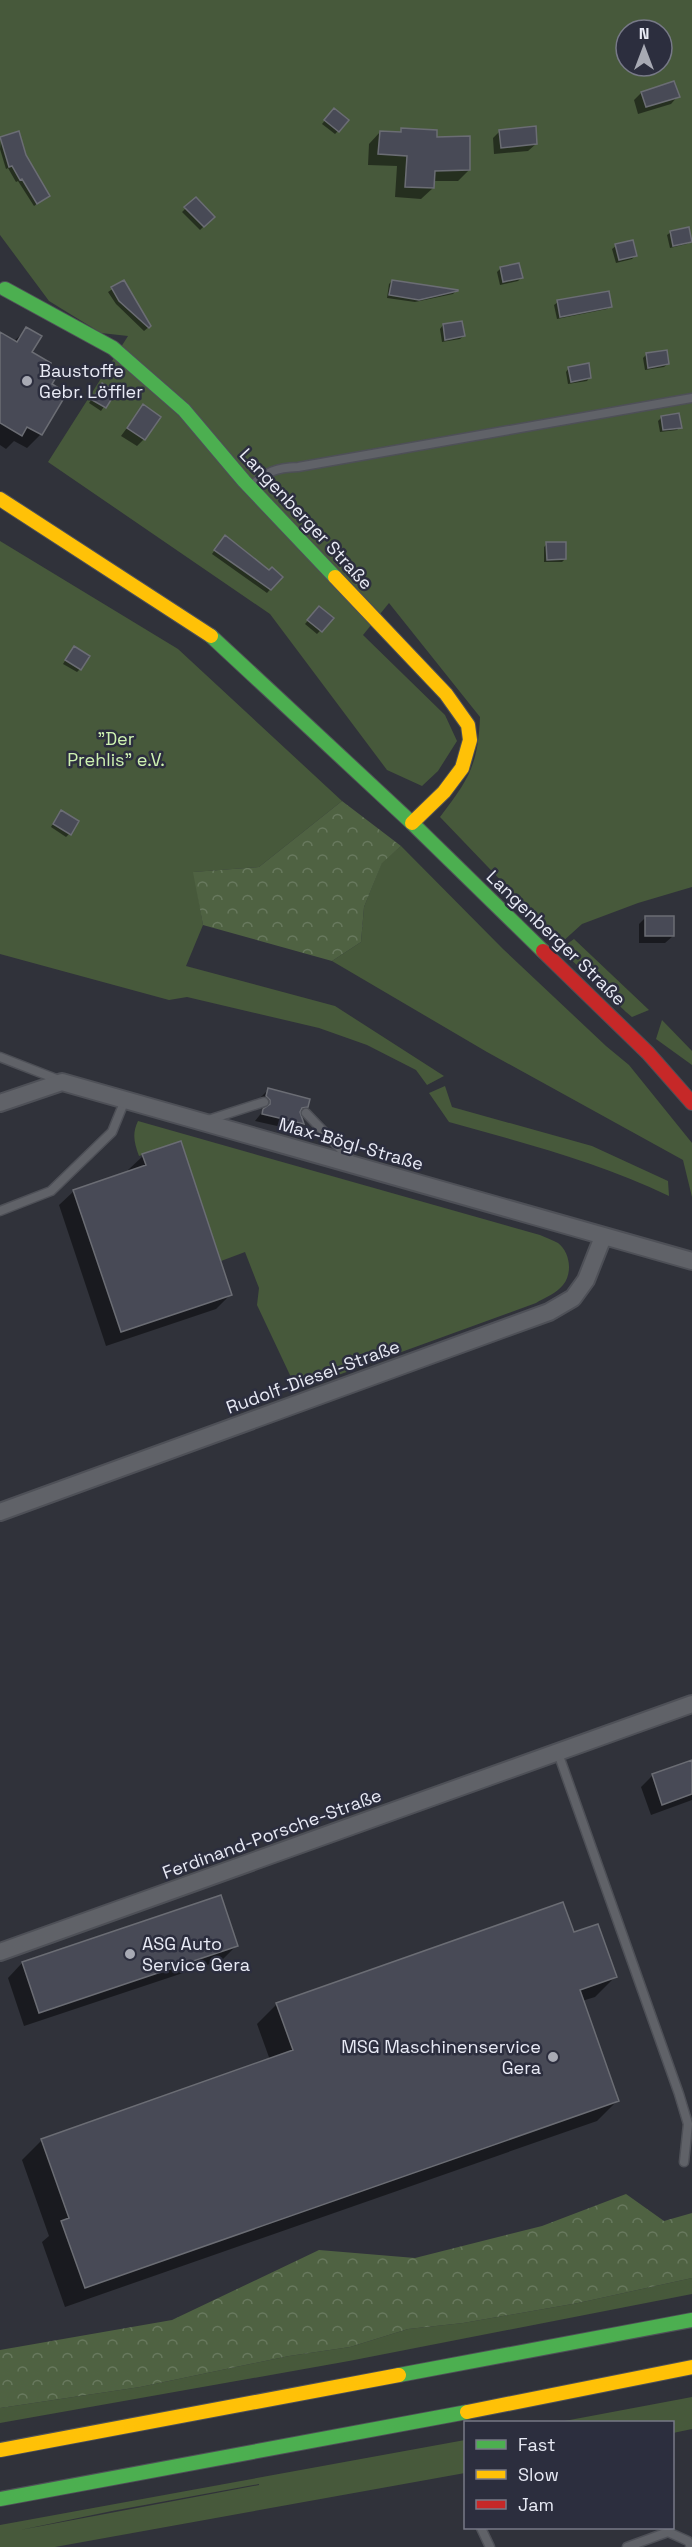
<svg xmlns="http://www.w3.org/2000/svg" width="692" height="2547" viewBox="0 0 692 2547" font-family="'Space Grotesk',sans-serif">
<defs>
<pattern id="forest-crowns" width="20" height="18" patternUnits="userSpaceOnUse" patternTransform="scale(1.5)"><rect width="20" height="18" fill="#4f6242"/><path d="M2 6a3 3 0 1 1 6 0M12 15a3 3 0 1 1 6 0" fill="none" stroke="#68795e"/></pattern>
</defs>
<rect width="100%" height="100%" fill="#30323a"/>
<path fill="#47593b" fill-rule="evenodd" d="M0,0H692V887L638,903L582,924L561,943L440,817C469,779 478,765 480,717L389,603L363,635L445,715L457,741L438,771L422,786L387,770L270,614L48,462L128,336L101,333L49,301L0,235ZM626,30H662V66H626Z
M0,541L178,649L342,801L259,867L194,872L203,925L186,966L335,1006L444,1076L427,1085L416,1070L367,1045L319,1028L187,997L169,1000L0,954Z
M401,846L503,949L606,1046L629,1065L692,1143V1197L683,1160L487,1052L332,961L361,942L364,907L382,862Z
M574,939L649,1010L632,1017L626,1012L560,949Z
M662,1020L692,1051V1065L656,1039Z
M445,1086L452,1107L592,1146L668,1181L669,1196C599,1162 524,1143 449,1122L429,1093Z
M138,1121L540,1235C546,1238 553,1240 558,1243C570,1252 573,1273 563,1285C557,1293 544,1298 536,1303L297,1390L257,1305L259,1288L245,1252L221,1261L181,1142L139,1156C134,1142 132,1134 138,1121Z
M692,2278V2294L349,2361L0,2423V2408L140,2387L289,2356L350,2347L408,2329L463,2323L578,2303Z
M692,2397V2429L673,2433L672,2422H559Z
M465,2440V2473L55,2547H0V2525ZM259,2484V2485L20,2530L112,2511Z"/>
<path fill="url(#forest-crowns)" d="M342,801L401,846L382,863L364,907L361,942L332,961L203,925L193,872L259,867Z
M626,2194L664,2221L692,2213V2278L578,2303L463,2323L408,2329L350,2347L289,2356L140,2387L0,2408V2350L172,2320L319,2250L415,2258L542,2226Z"/>
<path fill="#0007" d="M641,93L678,96L671,104L638,114L634,100Z
M331,113L338,131L335,134L322,124Z
M402,130L435,138L469,170L458,181H433V188L421,199L395,197L397,166L368,165L369,144L380,132L399,133Z
M500,131L536,144L528,151L494,154L493,138Z
M1,138L25,156L48,196L34,206L18,181L16,182L8,168L6,169L0,149Z
M195,199L213,217L200,230L182,212Z
M671,232L691,241L687,244L670,248L667,235Z
M616,246L635,256L632,259L616,263L612,249Z
M500,269L521,278L518,281L500,285L497,272Z
M392,281L456,291L453,294L415,302L387,298L389,284Z
M123,282L150,326L144,331L116,304L108,292Z
M558,302L611,306L607,309L557,319L554,305Z
M443,325L464,336L460,339L442,342L440,329Z
M27,329L30,352L49,385L65,394L41,434L27,448L14,441L6,449L0,445V334L13,342Z
M647,354L668,364L664,367L645,370L643,358Z
M569,368L590,377L587,381L568,384L566,372Z
M102,385L114,392L101,411L89,403Z
M143,406L144,439L137,446L121,436Z
M661,418L680,427L677,430L660,432L658,421Z
M222,540L269,572L281,577L267,593L212,554Z
M547,544L565,559L562,562H544V547Z
M316,611L332,618L317,634L305,624Z
M71,651L80,669L77,672L63,664Z
M58,815L69,834L66,837L51,827Z
M646,917L673,936L665,943H639V924Z
M268,1090L306,1106L299,1114L302,1123L295,1130L255,1121L263,1111L259,1104L261,1097Z
M143,1156L231,1294L216,1309L106,1346L59,1205L74,1191L129,1172L128,1170Z
M692,1762V1800L651,1815L641,1787L652,1776Z
M220,1897L236,1946L222,1960L24,2026L8,1978L22,1963Z
M573,1934L615,1977L595,1997L582,2001L617,2101L597,2121L65,2307L42,2242L49,2236L22,2160L42,2140L270,2060L257,2024L277,2004Z"/>
<path fill="#484a56" stroke="#6b6d74" stroke-width="1.5" d="M674,81L680,97L646,107L641,92Z
M334,108L349,120L339,132L324,120Z
M536,126L537,144L501,148L499,130Z
M401,128L437,130V137L470,136V170L435,171L434,188L405,187L407,156L378,154L380,131L401,132Z
M19,131L26,155L50,196L37,204L22,179L20,180L12,166L9,167L0,137Z
M196,197L215,217L204,227L184,207Z
M689,227L692,242L673,246L670,231Z
M633,240L637,256L619,260L615,244Z
M519,263L523,278L503,282L500,267Z
M124,280L151,326L149,328L119,301L111,287Z
M392,280L458,290V291L419,300L389,295Z
M609,291L612,307L560,317L557,300Z
M462,321L465,336L445,340L443,324Z
M26,327L42,336L32,352L51,363L45,373L55,379L52,384L67,393L42,435L27,427L22,436L0,423V332L17,342Z
M667,350L669,364L648,368L646,353Z
M589,363L591,378L571,382L568,367Z
M102,383L116,392L106,408L92,400Z
M143,404L161,417L145,440L127,428Z
M679,413L682,428L663,430L661,416Z
M225,535L269,570L272,567L283,577L271,590L214,550Z
M546,542H566V559L547,560Z
M319,606L334,618L322,632L307,620Z
M74,646L90,656L81,670L65,660Z
M61,810L79,821L71,835L53,824Z
M645,916H674V936H645Z
M268,1088L310,1099L308,1107L302,1108L300,1112L304,1124L262,1114L263,1109L270,1104V1100L266,1096Z
M181,1141L232,1295L121,1332L73,1190L146,1165L142,1154Z
M692,1760V1794L662,1805L652,1774Z
M221,1895L238,1946L39,2013L22,1962Z
M563,1902L574,1932L598,1924L617,1977L580,1990L619,2101L85,2288L61,2221L69,2218L41,2139L293,2050L276,2003Z"/>
<g fill="none" stroke-linecap="round" stroke-linejoin="round">
<g stroke="#4e5057" stroke-width="11">
<path id="lane" d="M250,487C268,471 275,468 298,467L692,398
M0,1057L59,1080
M306,1113L352,1161
M208,1120L264,1102
M0,1211L51,1191L112,1132L125,1100
M558,1753L679,2094L688,2124L684,2162
M481,2528L490,2547
M627,2547L668,2532L688,2541L691,2547"/>
</g>
<g stroke="#4e5057" stroke-width="20">
<path id="street" d="M0,1103L62,1082L692,1261
M0,1512L549,1312L573,1298L586,1280L603,1237
M0,1952L692,1704"/>
</g>
<g stroke="#4e5057" stroke-width="16">
<path id="fast" d="M5,289L113,348L184,410L244,481L335,577
M211,636L412,823L543,951
M399,2375L692,2320
M0,2499L467,2412"/>
</g>
<g stroke="#4e5057" stroke-width="16">
<path id="slow" d="M0,499L211,636
M335,577L446,694L468,725L470,740L462,768L444,792L412,823
M467,2412L692,2367
M0,2450L399,2375"/>
</g>
<g stroke="#4e5057" stroke-width="16">
<path id="jam" d="M543,951L648,1053L692,1103"/>
</g>
<use href="#lane" stroke="#606268" stroke-width="8"/>
<use href="#street" stroke="#606268" stroke-width="16"/>
<use href="#fast" stroke="#4caf50" stroke-width="14"/>
<use href="#slow" stroke="#ffc107" stroke-width="14"/>
<use href="#jam" stroke="#c62828" stroke-width="14"/>
</g>
<g fill="#a8aab4" stroke="#2c2e3e" stroke-width="2">
<circle cx="27" cy="381" r="6"/>
<circle cx="130" cy="1954" r="6"/>
<circle cx="553" cy="2057" r="6"/>
</g>
<g text-anchor="middle" stroke-width="5" stroke-linejoin="round" paint-order="stroke">
<g font-size="18" fill="#e8eaf5" stroke="#2c2e3e" text-anchor="start">
<text x="39" y="377">Baustoffe<tspan x="39" dy="21">Gebr. Löffler</tspan></text>
<text x="142" y="1950">ASG Auto<tspan x="142" dy="21">Service Gera</tspan></text>
<text x="541" y="2053" text-anchor="end">MSG Maschinenservice<tspan x="541" dy="21">Gera</tspan></text>
</g>
<g font-size="18" fill="#e8eaf5" stroke="#2c2e3e">
<text transform="translate(306 519) rotate(47)" y="6">Langenberger Straße</text>
<text transform="translate(556 938) rotate(44)" y="6">Langenberger Straße</text>
<text transform="translate(351 1144) rotate(16)" y="6">Max-Bögl-Straße</text>
<text transform="translate(313 1377) rotate(-20)" y="6">Rudolf-Diesel-Straße</text>
<text transform="translate(272 1834) rotate(-20)" y="6">Ferdinand-Porsche-Straße</text>
</g>
<g font-size="18" fill="#cef2b1" stroke="#2c2e3e">
<text x="116" y="745">"Der<tspan x="116" dy="21">Prehlis" e.V.</tspan></text>
</g>
</g>
<rect x="464" y="2421" width="210" height="108" fill="#2c2e3e" stroke="#777987" stroke-width="1.5"/>
<rect x="476" y="2440" width="30" height="9" fill="#4caf50" stroke="#777987" stroke-width="1.5"/>
<text x="518" y="2451" font-size="18" fill="#e8eaf5">Fast</text>
<rect x="476" y="2470" width="30" height="9" fill="#ffc107" stroke="#777987" stroke-width="1.5"/>
<text x="518" y="2481" font-size="18" fill="#e8eaf5">Slow</text>
<rect x="476" y="2500" width="30" height="9" fill="#c62828" stroke="#777987" stroke-width="1.5"/>
<text x="518" y="2511" font-size="18" fill="#e8eaf5">Jam</text>
<g transform="translate(644 48)"><circle r="28" fill="#2c2e3e" stroke="#777987" stroke-width="1.5"/>
<path d="M0-4.5L10 22L0 15L-10 22Z" fill="#a8aab4"/>
<text y="-9" font-size="16" font-weight="bold" text-anchor="middle" fill="#e8eaf5">N</text>
</g>
</svg>
